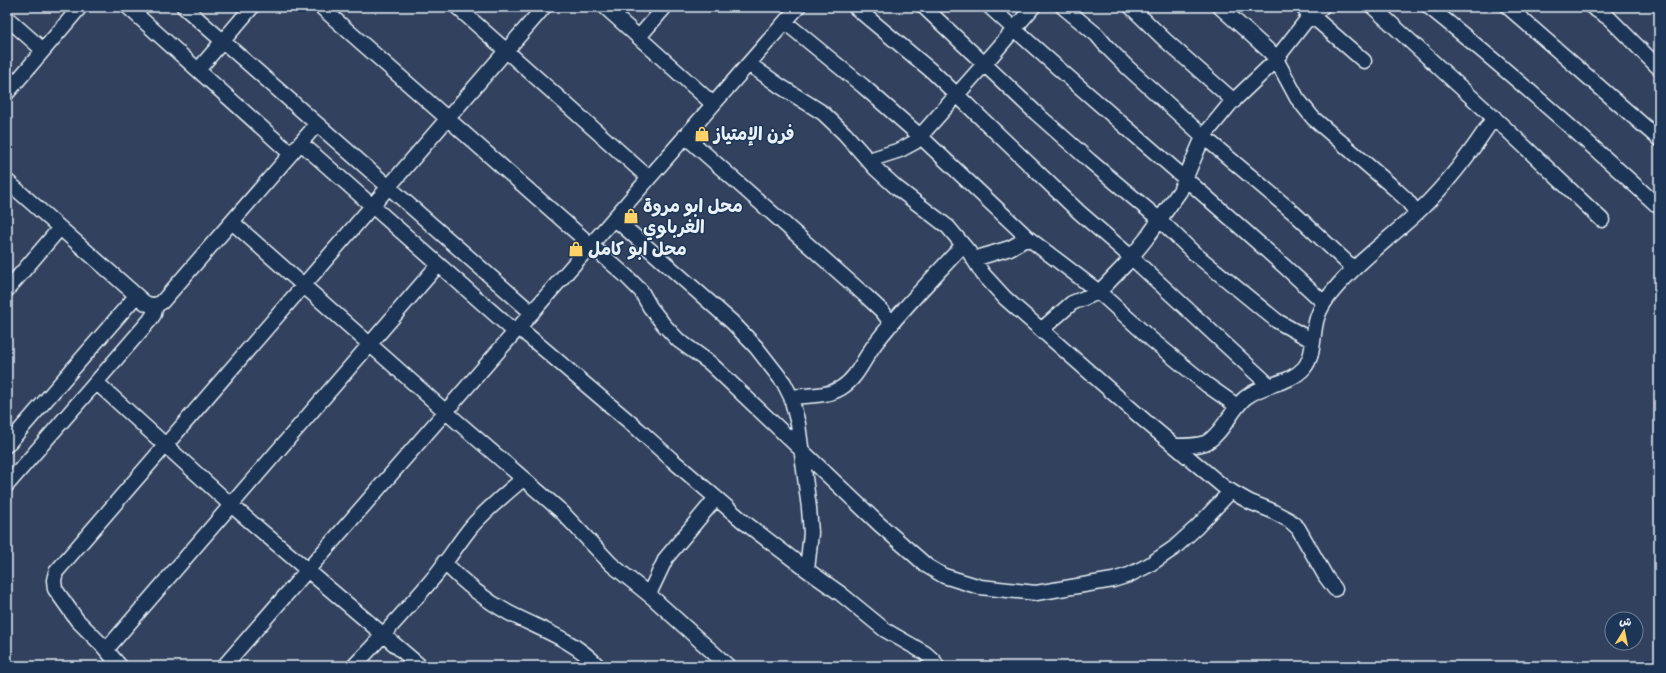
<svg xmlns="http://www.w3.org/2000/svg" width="1666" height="673" viewBox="0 0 1666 673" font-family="'Indie Flower','Playpen Sans Arabic',sans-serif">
<rect width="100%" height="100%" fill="#32425e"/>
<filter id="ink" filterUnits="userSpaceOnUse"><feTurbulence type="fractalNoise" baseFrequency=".025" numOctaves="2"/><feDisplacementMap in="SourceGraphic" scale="8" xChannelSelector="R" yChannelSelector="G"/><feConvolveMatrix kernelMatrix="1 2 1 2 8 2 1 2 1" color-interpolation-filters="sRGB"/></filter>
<g filter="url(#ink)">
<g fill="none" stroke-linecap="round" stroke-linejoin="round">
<g stroke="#e8f1f8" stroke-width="17">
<path id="minor" d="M128,7L291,154
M184,7L532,313
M321,7L626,276L641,291L650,307L664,325L678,340L710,363L879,524L927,566L944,576L980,587L1036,593L1113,580L1129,575L1149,565L1174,548L1197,527L1231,491
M457,7L649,178
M605,7L713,104
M855,7L934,73L1079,212L1131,257L1269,385
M924,7L1036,113L1090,161L1160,220L1194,253L1277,321L1313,341
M990,7C1100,108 1216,201 1324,303
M1063,7L1097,35L1107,47L1127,67L1204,137L1294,213L1354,269
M1131,7L1165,40L1234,101
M1220,7L1269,51L1276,59L1297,98L1313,118L1394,188L1406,199L1417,213
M1302,7L1364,61
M1373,7L1504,127L1602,220
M1429,7C1508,70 1584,138 1659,207
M1508,7L1659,139
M1592,7L1609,18L1659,68
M7,18L43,50
M785,22L863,86L920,136L1028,238L1099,292L1152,340L1207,385L1237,406
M639,37L665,7
M749,64L780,86L823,113L845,134L876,169L897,188L948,227L969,252L983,274L1005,298L1145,421L1225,488L1250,502L1270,510L1289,520L1298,528L1326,577L1335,589
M198,70L252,7
M7,93L80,7
M685,136L867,297L882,311L892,324
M301,143L515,332
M869,160L900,150L915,142L994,53L1033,7
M7,181L144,302C150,306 156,306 162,302L317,124
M614,218L732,322L756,347L784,383L791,397L798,424L809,508L811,533L807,570
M232,222L446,412L561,511L611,564L653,598L728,666
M974,259L1010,248L1028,238
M7,290L60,228
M519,328L639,430L671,459L744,522L807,570L841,594L885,630L925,653L934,661L937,666
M1041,330L1072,303L1099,292L1125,265L1146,239L1180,191L1200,144L1207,132L1230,104L1273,63L1305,22L1322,7
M96,382L231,505L420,666
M791,397C808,395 826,397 841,388C859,377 865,355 878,340C904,307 935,276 963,245
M7,445L136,296
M1175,446C1185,446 1197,446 1205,443C1220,437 1232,409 1245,398C1263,383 1289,385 1304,368C1315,355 1312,334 1317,318C1320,308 1327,298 1334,290C1359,260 1392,237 1420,210C1449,182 1473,150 1494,117
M7,485L150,320L154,314L156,305
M444,562C463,582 485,600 509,613C540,629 574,640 598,666
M649,594L666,558L716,498
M106,650L438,265
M120,666L101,644L77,620L55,589L54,580L56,572L544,7
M224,666L798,7
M354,666C380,639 405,611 430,582C445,565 457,544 472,526C487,509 505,494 523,479"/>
</g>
<use href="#minor" stroke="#1d3557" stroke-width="14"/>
</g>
</g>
<defs>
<g id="shop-bare" transform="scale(1.2)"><path d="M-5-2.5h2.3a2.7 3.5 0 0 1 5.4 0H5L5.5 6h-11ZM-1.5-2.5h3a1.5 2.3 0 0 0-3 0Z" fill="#ffd166" stroke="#1d3557" stroke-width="2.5" paint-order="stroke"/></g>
</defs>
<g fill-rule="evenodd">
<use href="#shop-bare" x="702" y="134"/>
<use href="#shop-bare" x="631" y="216"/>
<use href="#shop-bare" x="576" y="249"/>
</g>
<g text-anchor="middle" stroke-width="3" stroke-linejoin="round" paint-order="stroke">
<g font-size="18" font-weight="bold" fill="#e8f1f8" stroke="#1d3557" text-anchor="start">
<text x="714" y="140">فرن الإمتياز</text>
<text x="643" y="212">محل ابو مروة<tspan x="643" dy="21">الغرباوي</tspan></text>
<text x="588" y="255">محل ابو كامل</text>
</g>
</g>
<rect width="1666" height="673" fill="none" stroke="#1d3557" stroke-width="24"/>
<rect x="12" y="12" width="1642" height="649" fill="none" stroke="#e8f1f8" stroke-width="1.5" filter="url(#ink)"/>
<g transform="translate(1624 631) rotate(10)"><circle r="19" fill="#1d3557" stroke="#6e8097"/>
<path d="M0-3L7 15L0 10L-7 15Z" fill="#ffd166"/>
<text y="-6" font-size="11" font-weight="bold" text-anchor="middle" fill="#e8f1f8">ش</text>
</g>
</svg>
